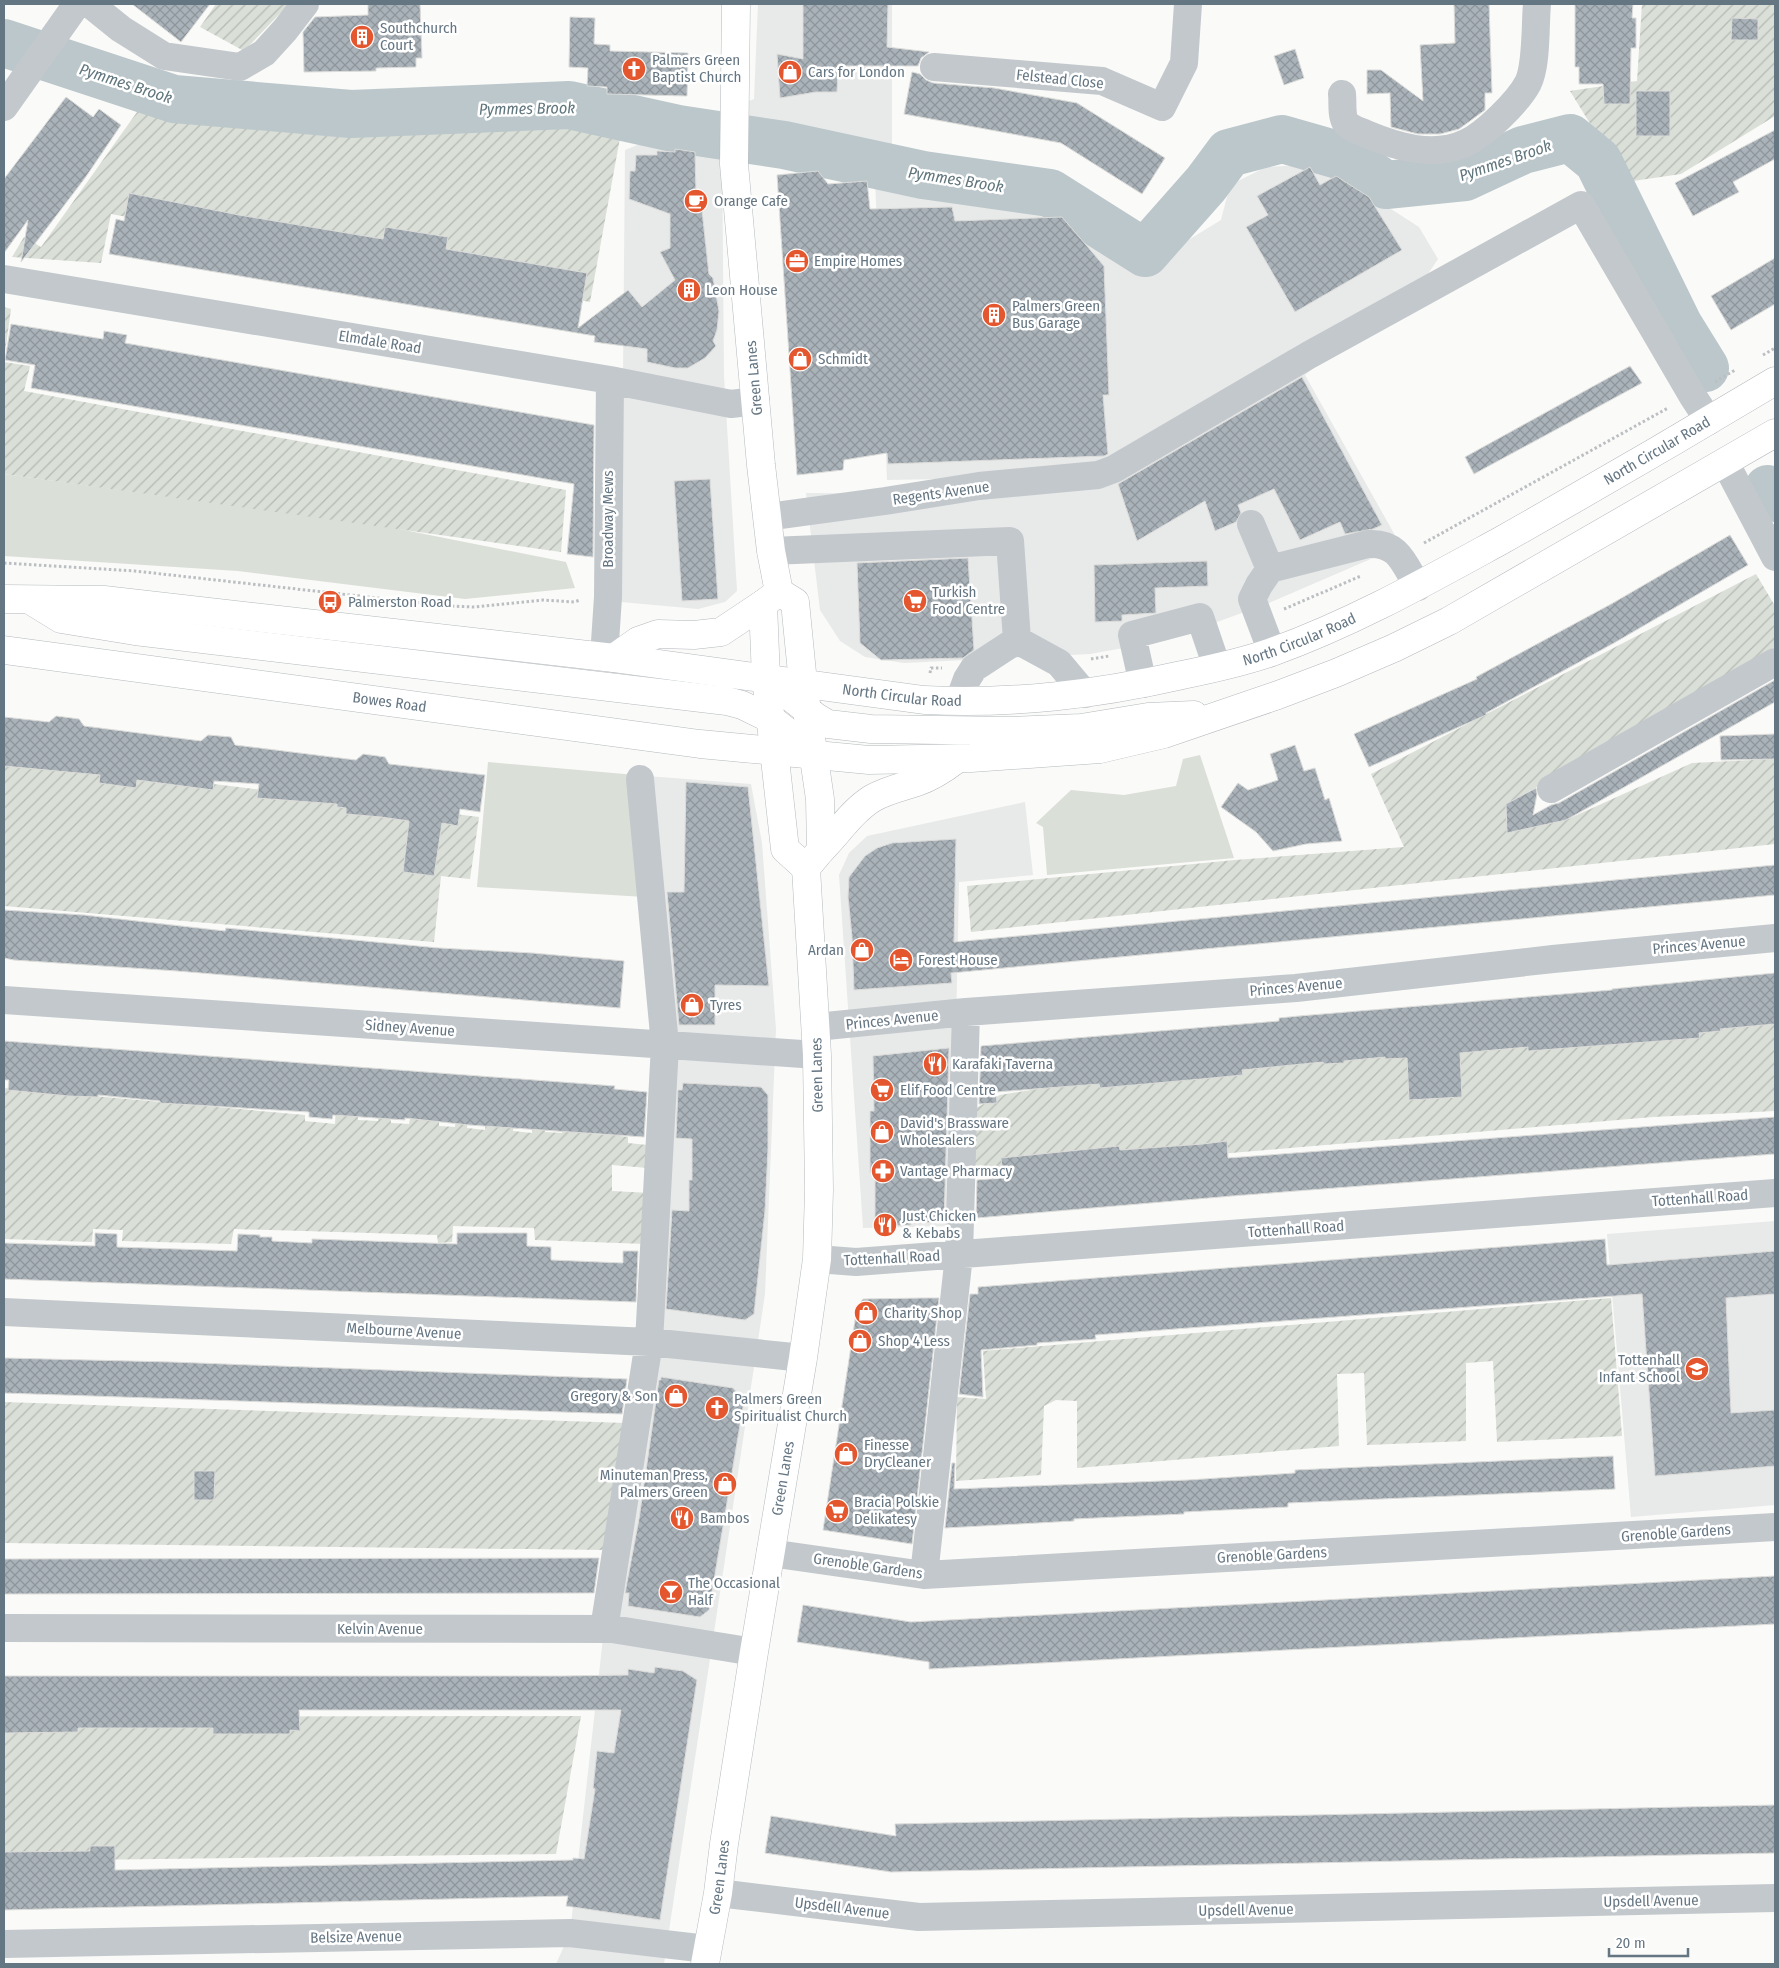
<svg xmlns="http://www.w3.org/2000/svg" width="1779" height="1968" viewBox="0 0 1779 1968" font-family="'Fira Sans Condensed',sans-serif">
<defs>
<pattern id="garden-furrows" width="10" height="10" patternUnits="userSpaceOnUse" patternTransform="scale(1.25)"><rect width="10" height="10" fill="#dadfd7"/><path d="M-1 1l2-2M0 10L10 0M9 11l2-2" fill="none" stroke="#b4b9b4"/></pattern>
<pattern id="building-cross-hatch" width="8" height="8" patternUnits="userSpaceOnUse" patternTransform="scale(1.25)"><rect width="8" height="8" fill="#aab3b9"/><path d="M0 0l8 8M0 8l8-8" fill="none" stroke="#8e969c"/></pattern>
</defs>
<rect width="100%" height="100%" fill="#fafaf8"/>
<path fill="#e8e9e9" d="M758,4H892V150L772,129L722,142L724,376L737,591L725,602L698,609L621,602L625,150L754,99Z
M1321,164L1419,227L1438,259L1424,280L1305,375L1401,546L1269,603L1168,640L1090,654L904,663L865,657L840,641L820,610L806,493L933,494L943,479L887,480L875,178L1064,210L1141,269L1221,220L1230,185L1266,167Z
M647,776L751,784L762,843L776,1029L765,1294L664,1964H556L570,1933L604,1629L649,1342L665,1045Z
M1025,802L1033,875L959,882L952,1226L863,1228L839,875L849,853L867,836Z
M1775,1221V1505L1631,1517L1607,1234Z"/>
<path fill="#dadfd7" d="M4,474L384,526L566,562L575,588L465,599L238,571L4,556Z
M1200,755L1234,858L1047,875L1043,827L1036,823L1071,790L1124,795L1176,786L1183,759Z
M488,762L647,776L645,897L477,887Z"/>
<path fill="url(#garden-furrows)" d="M216,4H289L244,51L200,27Z
M1642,4H1775V116L1681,174L1626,182L1570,91L1637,81Z
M142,105L169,112L349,125L467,121L573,114L622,127L590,302L111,214L101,263L12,257L24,237L41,247Z
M4,307L11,309L4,360Z
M4,362L30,366L24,391L566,490L561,552L4,474Z
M1756,574L1775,606V647L1506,805L1507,833L1566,820L1692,763L1774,759L1775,844L971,932L967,886L1235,860L1404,847L1371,774Z
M4,758L479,817L470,879L441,876L434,942L4,906Z
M1775,1021V1111L1653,1117L973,1175L974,1109L1000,1095L1123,1075Z
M4,1088L305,1115V1121L335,1124L336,1108L358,1109V1120L378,1121L379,1110H390L391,1123L409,1124L411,1112L439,1114V1126L455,1127L456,1115L468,1116L467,1128L485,1130L486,1119L514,1121L513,1131L532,1133L534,1121H546L545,1132L562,1133V1121L595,1134L609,1135L610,1125L620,1126V1136L628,1137V1143L647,1145L648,1168L612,1165V1191L650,1193L646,1244L535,1240L534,1228L453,1226L452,1242L438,1243L437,1235L234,1229L231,1244L122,1241L123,1230L93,1229L92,1242L4,1239Z
M1611,1298L1622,1436L1497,1442L1493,1361L1466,1363V1441L1367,1445L1364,1373L1337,1374L1339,1446L1077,1468V1401L1056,1400L1044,1406L1041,1475L956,1481L957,1397L986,1399L983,1351Z
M4,1402L625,1423L606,1550L4,1543Z
M581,1716L556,1854L4,1861V1717Z"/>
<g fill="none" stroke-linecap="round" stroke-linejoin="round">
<path stroke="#bbc7cb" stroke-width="48" d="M4,43L174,99L351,114L569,105L678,129L784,145L923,175L1050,193L1145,253L1206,184L1229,153L1282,139L1345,157L1386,185L1465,177L1523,150L1570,138L1598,161L1679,326L1705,368
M1768,489L1775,498"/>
</g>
<path fill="url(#building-cross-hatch)" stroke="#dcdcda" d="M132,4H210L181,42Z
M368,4H420L422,58H416V67L376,68V71L304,72L303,32L315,17L368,15Z
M803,4H888L887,47L929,52L921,58L918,66H838L837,92H816L780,98L777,54L803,59Z
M1454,4H1489L1492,93H1485V110L1459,129L1440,134H1418L1391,127L1390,93L1367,94V70H1381L1423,101L1420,45L1455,43Z
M1575,4H1633L1632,18H1636V48H1631L1630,104H1604L1603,84H1579V67H1575Z
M570,17L595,18L594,44L610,45V51L688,53L687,96L607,94V87L587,86L588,68L569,67Z
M1732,18L1758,19V40H1731Z
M1295,49L1304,78L1284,85L1274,56Z
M912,72L920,74L926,80L933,83L994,88L1077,103L1165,158L1142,194L1061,143L904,114Z
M1636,91H1670V136H1636Z
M66,97L93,117L99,109L121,125L85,178L21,262L28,220L4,253V179Z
M1775,130V159L1733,182L1739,192L1693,216L1675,183Z
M675,149L695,152L696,192H700L709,274L713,278L719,311L717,330L713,341L716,346L705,358L688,368H675L647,362V349L594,342L595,336L109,254L116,219L124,221L129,193L239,215L383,239L385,227L448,237L446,249L587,273L578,328L628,290L642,307L675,280L660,252L670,248V214L629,199L630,171H635L636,155H657V151L675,152Z
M1310,167L1320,185L1336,176L1369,197L1402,250L1295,312L1246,227L1268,215L1257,196Z
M818,171L828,184L867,181L870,209L952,207L955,221L1062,217L1104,266L1109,395H1103L1108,454L1104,456L888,464L887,453L844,460L843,470L797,475L777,175Z
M1775,258V304L1731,330L1711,296Z
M11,324L103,339L104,331L127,335L125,343L594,425L593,557L567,554L574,484L31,388L35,365L5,360Z
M1630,366L1642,383L1474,474L1465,457Z
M1302,377L1382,525L1373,529L1345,534L1340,522L1300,540L1274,489L1238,505L1241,513L1236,522L1215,531L1205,501L1137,541L1118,484Z
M710,479L718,599L682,601L674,481Z
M1730,535L1748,565L1614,643L1486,713V715L1369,767L1354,734L1477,679L1476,677L1613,603Z
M968,558L974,650L963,658L881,660L860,643L857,563Z
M1207,561L1208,586L1155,588L1156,613L1122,615V621L1095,622L1094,565Z
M1775,680V702L1566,820L1507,833L1506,804L1536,788L1537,794L1533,815L1551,805L1559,803Z
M56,716L79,719L84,726L201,741L208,735L231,737L235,745L356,760L363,754L385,757L389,764L485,775L480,812L460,809L458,826L442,823L434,876L403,872L409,821L381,817L346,814V808L337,807V804L257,798L259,784L214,781L213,790L137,780L136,788L99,783L100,775L4,766V717L49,722Z
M1775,734V759L1721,760L1720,736Z
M1295,745L1304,771L1315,768L1325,800L1329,798L1342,841L1306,844L1273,851L1256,832L1221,807L1238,783L1248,790L1278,780L1270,754Z
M686,782L748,787L769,986L715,985V1025H679L667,892H684Z
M956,839L954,942L1775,865V895L951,973L952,983L854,990L852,937L848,897L849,877L865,856L877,848L892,843Z
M4,910L84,915L225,931L226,928L439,948L532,953L624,961L620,1008L177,971L14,960L4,958Z
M1775,973V1024L1720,1029L1721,1031L1699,1033L1700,1038L1528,1051V1047L1460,1053L1462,1097L1409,1100L1407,1058L1385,1059V1057L1344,1061V1063L1324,1064L1323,1062L1242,1070L1243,1075L1201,1079L1100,1088L1099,1084L996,1092L997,1103L979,1104L981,1046L1279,1021V1018L1299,1016L1612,990V989Z
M4,1041L615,1086L614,1089L647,1092L644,1137L469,1125L405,1118V1120L333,1115L332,1119L309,1117V1112L160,1103V1101L98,1095V1097L68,1096L8,1090L9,1080H4Z
M949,1048L944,1222L911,1223V1225L875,1227V1172L870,1173V1111H874L873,1056Z
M683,1083L761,1087L768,1095V1149L765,1211L754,1314L745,1320L666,1309L672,1210L689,1211V1180H692V1139L676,1138L678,1090H682Z
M1775,1117V1154L1232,1196L976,1218L977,1180L1003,1178L1001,1158L1119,1146L1120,1150L1203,1144L1227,1141L1228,1158Z
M95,1233L117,1234V1247L237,1251L238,1234L260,1235V1237H272V1241L312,1243V1239L457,1244V1233H527V1246L551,1247V1260L623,1263V1251H638L636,1302L4,1279V1243L95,1246Z
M1605,1239L1607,1265L1775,1251V1294L1726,1298L1731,1413L1775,1410V1466L1655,1476L1642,1294L1095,1335L1096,1339L1037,1343V1345L981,1350L983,1397L959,1394L970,1294H978V1287Z
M924,1298H939L912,1544L823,1530L857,1307L863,1299Z
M4,1358L171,1362L627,1379L622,1414L4,1393Z
M661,1377L733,1388L744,1401L709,1610L700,1617L628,1606L629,1593H625L639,1519L659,1380H661Z
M1613,1456L1615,1489L1288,1503V1507L1184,1512V1514L1074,1519V1521L945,1528L952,1463H955L954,1489L1188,1480L1295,1473V1470Z
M194,1471H215L214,1500H194Z
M599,1558L594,1593L4,1594V1559Z
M1775,1576V1624L929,1669V1662L797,1642L803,1605L911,1622Z
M655,1667L683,1671L697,1680L660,1920L566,1906L568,1896L4,1910V1852L90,1851V1846H115V1870L573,1860V1858L584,1859L595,1789L593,1788L597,1751L614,1753L621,1710H299L300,1731L290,1730V1734H213V1728H78V1732L4,1733V1676H564L628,1675V1669L654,1673Z
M1775,1805V1853L891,1872L765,1853L771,1816L896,1836L895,1824Z"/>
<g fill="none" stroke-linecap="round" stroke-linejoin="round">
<g stroke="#b5babe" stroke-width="29">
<g id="major">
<path d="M779,592L763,604L766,678L785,849L806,868"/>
<path id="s1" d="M705,1964L718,1893L724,1844L754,1652L803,1358L817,1259L819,1190L817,1055L806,868L821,850L820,799L803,683L795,602L779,592L771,551L761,465L734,164L736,4"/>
</g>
</g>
<g stroke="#b4b9bd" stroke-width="29">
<g id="highway">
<path id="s2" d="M4,599L104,600L614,658L924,700C1014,704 1094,695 1182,675C1212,669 1243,662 1272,652C1353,623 1427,581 1502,540C1594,488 1685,435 1775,381"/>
<path d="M30,600L61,619L135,631L727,701L742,705L771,719L815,754"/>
<path id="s3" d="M4,650L700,744L869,760L971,758L1100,749L1164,734L1278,695L1336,673L1394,648L1449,621L1775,433"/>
<path d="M614,658L638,641L658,634L694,635L721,632L763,604"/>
<path d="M766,678L816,717L828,724L871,729L1012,731L1081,728L1148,717L1194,715"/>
<path d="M821,850C838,833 853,810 873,798C887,790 902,787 917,782C932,777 944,769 957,759"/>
</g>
</g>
<path stroke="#bbbfc2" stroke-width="3" stroke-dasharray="2.5 2.5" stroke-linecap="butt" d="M1763,355L1775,348
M1715,382L1735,370
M1424,543L1668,408
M4,563L135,571L449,606L475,607L543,600L574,602L580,600
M1284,609L1361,576
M1091,659L1109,656
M930,673L931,668H942"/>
<path stroke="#c3c8cc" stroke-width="28" d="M90,4L121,29L164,56L240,67L264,53L285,30L305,4
M934,67L1102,81L1162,107L1184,63L1188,4
M1342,94C1343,102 1341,116 1346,123C1351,129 1360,131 1366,134C1397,147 1434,158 1466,143C1485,134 1518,102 1528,83C1537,65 1535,24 1537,4
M4,107L77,4
M4,279L610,380L731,404L756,401
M1725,462L1775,557
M767,517L885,501L979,486L1098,475L1114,469L1309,355L1581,205L1692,395L1709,421
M1251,524L1270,569L1259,585L1252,599L1272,652
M771,551L1010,541L1017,640
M1270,569L1368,544C1399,542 1404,564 1418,587
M1017,640L1059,663L1085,694
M604,657L608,597L610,380
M1143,684L1132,635L1200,617L1217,667
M959,701L967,679L974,668L1017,640
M1551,789L1775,662
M4,1000L817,1055
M816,1027L966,1012L1296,988L1553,959L1775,938
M817,1259L856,1262L1775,1193
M4,1312L649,1342L803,1358
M770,1553L924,1575L1775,1527
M924,1575L959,1255L966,1012
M4,1628L612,1629L754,1652
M604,1629L649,1342L665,1045L640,779
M718,1893L919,1917L1775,1898
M4,1944L570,1933L707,1949"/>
<use href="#major" stroke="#fff" stroke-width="28"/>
<use href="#highway" stroke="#fff" stroke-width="28"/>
</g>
<defs>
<g id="building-disc" transform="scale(1.25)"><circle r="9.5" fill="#e4572e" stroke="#fff"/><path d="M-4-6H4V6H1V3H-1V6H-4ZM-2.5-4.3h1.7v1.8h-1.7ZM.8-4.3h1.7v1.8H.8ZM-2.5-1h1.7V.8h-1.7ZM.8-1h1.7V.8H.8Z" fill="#fff"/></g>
<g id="church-disc" transform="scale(1.25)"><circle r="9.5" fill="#e4572e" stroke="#fff"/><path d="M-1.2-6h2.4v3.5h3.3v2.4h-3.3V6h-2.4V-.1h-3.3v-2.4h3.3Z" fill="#fff"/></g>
<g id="shop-disc" transform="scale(1.25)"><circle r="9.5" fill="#e4572e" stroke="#fff"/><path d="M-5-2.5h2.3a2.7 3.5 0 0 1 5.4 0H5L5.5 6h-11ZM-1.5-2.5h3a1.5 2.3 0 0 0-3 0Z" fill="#fff"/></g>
<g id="cafe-disc" transform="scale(1.25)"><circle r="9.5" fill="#e4572e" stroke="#fff"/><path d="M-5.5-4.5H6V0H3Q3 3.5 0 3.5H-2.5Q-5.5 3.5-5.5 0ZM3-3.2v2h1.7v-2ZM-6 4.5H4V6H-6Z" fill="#fff"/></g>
<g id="office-disc" transform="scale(1.25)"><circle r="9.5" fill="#e4572e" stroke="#fff"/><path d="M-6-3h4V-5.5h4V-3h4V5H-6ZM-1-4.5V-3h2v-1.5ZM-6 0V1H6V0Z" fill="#fff"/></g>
<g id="supermarket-disc" transform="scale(1.25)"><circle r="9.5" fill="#e4572e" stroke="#fff"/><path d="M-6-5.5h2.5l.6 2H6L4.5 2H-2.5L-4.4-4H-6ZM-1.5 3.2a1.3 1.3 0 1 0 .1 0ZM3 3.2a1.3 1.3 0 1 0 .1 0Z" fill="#fff"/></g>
<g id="bus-disc" transform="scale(1.25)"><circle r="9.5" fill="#e4572e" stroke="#fff"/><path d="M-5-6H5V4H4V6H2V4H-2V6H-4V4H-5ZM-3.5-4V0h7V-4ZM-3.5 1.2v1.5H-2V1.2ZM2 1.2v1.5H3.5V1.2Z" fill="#fff"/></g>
<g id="hotel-disc" transform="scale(1.25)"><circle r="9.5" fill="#e4572e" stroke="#fff"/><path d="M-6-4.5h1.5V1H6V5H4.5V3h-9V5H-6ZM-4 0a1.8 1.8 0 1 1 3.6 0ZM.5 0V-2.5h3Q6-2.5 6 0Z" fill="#fff"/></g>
<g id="restaurant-disc" transform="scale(1.25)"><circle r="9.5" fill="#e4572e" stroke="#fff"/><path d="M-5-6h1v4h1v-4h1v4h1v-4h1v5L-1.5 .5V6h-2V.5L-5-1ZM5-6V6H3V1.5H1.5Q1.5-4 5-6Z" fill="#fff"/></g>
<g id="pharmacy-disc" transform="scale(1.25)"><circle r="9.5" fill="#e4572e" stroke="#fff"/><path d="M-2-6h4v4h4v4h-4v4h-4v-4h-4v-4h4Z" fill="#fff"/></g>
<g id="school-disc" transform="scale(1.25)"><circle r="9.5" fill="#e4572e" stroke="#fff"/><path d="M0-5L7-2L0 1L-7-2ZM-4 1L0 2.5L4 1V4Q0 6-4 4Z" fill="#fff"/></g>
<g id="bar-disc" transform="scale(1.25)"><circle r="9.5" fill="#e4572e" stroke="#fff"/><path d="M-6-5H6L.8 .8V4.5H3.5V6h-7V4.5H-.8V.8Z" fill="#fff"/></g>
</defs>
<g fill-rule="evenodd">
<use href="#building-disc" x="362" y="37"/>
<use href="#church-disc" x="634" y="69"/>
<use href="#shop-disc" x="790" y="72"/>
<use href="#cafe-disc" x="696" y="201"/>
<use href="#office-disc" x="797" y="261"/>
<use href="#building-disc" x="689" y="290"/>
<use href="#building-disc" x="994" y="315"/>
<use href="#shop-disc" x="800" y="359"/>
<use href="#supermarket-disc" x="915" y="601"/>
<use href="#bus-disc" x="330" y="602"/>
<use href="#shop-disc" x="862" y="950"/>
<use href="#hotel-disc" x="901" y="960"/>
<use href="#shop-disc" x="692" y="1005"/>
<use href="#restaurant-disc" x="935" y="1064"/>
<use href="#supermarket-disc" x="882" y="1090"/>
<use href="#shop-disc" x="882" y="1132"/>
<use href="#pharmacy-disc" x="883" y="1171"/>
<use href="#restaurant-disc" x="885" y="1225"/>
<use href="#shop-disc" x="866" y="1313"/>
<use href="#shop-disc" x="860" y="1341"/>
<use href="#school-disc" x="1697" y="1369"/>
<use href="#shop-disc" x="676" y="1396"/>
<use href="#church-disc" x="717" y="1408"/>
<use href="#shop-disc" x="846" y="1454"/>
<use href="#shop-disc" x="725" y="1484"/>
<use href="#supermarket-disc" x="837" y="1511"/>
<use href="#restaurant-disc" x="682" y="1518"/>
<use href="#bar-disc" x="671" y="1592"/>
</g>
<g text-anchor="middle" stroke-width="5" stroke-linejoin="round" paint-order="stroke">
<g font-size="15" fill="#657683" stroke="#fff" text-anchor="start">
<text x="380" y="33">Southchurch<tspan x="380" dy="17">Court</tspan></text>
<text x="652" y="65">Palmers Green<tspan x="652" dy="17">Baptist Church</tspan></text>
<text x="808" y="77">Cars for London</text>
<text x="714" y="206">Orange Cafe</text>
<text x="814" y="266">Empire Homes</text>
<text x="706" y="295">Leon House</text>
<text x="1012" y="311">Palmers Green<tspan x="1012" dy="17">Bus Garage</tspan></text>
<text x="818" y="364">Schmidt</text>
<text x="932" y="597">Turkish<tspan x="932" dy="17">Food Centre</tspan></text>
<text x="348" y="607">Palmerston Road</text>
<text x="844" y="955" text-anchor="end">Ardan</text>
<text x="918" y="965">Forest House</text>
<text x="710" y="1010">Tyres</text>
<text x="952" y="1069">Karafaki Taverna</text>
<text x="900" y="1095">Elif Food Centre</text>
<text x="900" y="1128">David's Brassware<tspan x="900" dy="17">Wholesalers</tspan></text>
<text x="900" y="1176">Vantage Pharmacy</text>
<text x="902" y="1221">Just Chicken<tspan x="902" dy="17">&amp; Kebabs</tspan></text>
<text x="884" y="1318">Charity Shop</text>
<text x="878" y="1346">Shop 4 Less</text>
<text x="1680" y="1365" text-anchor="end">Tottenhall<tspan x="1680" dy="17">Infant School</tspan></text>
<text x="658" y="1401" text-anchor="end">Gregory &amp; Son</text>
<text x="734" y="1404">Palmers Green<tspan x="734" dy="17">Spiritualist Church</tspan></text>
<text x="864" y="1450">Finesse<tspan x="864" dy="17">DryCleaner</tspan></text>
<text x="708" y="1480" text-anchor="end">Minuteman Press,<tspan x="708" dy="17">Palmers Green</tspan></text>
<text x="854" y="1507">Bracia Polskie<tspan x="854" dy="17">Delikatesy</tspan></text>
<text x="700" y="1523">Bambos</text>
<text x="688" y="1588">The Occasional<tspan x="688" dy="17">Half</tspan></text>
</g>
<g font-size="15" fill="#657683" stroke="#fff">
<text transform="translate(1060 79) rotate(6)" y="5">Felstead Close</text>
<text transform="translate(380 342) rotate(9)" y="5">Elmdale Road</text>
<text transform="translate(754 378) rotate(-95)" y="5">Green Lanes</text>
<text dy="5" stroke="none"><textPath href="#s2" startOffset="1714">North Circular Road</textPath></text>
<text transform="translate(941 493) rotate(-8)" y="5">Regents Avenue</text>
<text transform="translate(608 519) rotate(-90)" y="5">Broadway Mews</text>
<text dy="5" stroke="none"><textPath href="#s2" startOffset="1309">North Circular Road</textPath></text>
<text dy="5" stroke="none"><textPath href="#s2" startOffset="904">North Circular Road</textPath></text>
<text dy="5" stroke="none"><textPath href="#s3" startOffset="389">Bowes Road</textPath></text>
<text transform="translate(1699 945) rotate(-5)" y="5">Princes Avenue</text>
<text transform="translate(1296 987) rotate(-5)" y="5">Princes Avenue</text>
<text transform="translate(892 1020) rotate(-6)" y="5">Princes Avenue</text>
<text transform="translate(410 1028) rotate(4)" y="5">Sidney Avenue</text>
<text transform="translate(817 1075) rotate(-91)" y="5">Green Lanes</text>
<text transform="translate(1700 1198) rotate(-4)" y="5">Tottenhall Road</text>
<text transform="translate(1296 1229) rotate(-4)" y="5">Tottenhall Road</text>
<text transform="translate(892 1258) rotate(-3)" y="5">Tottenhall Road</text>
<text transform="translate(404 1331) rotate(3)" y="5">Melbourne Avenue</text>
<text dy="5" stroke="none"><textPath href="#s1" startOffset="492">Green Lanes</textPath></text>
<text transform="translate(1676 1533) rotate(-4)" y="5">Grenoble Gardens</text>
<text transform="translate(1272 1555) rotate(-3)" y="5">Grenoble Gardens</text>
<text transform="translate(868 1566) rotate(8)" y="5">Grenoble Gardens</text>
<text x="380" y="1634">Kelvin Avenue</text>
<text dy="5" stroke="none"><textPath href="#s1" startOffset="88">Green Lanes</textPath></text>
<text transform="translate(1651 1901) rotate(-1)" y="5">Upsdell Avenue</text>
<text transform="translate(842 1908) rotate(7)" y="5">Upsdell Avenue</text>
<text transform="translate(1246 1910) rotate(-1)" y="5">Upsdell Avenue</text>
<text transform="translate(356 1937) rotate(-1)" y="5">Belsize Avenue</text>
</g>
<g font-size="16" font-style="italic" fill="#60757c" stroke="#fff">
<text transform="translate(126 83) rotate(18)" y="6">Pymmes Brook</text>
<text transform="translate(527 108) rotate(-1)" y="6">Pymmes Brook</text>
<text transform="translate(1505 160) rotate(-19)" y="6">Pymmes Brook</text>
<text transform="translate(956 179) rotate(9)" y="6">Pymmes Brook</text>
</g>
</g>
<rect width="1779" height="1968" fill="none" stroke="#657683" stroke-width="10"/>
<path d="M1609 1948v8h79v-8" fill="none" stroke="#657683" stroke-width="2.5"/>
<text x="1616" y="1948" font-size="15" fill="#657683" stroke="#ffffff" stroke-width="4" paint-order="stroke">20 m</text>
</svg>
